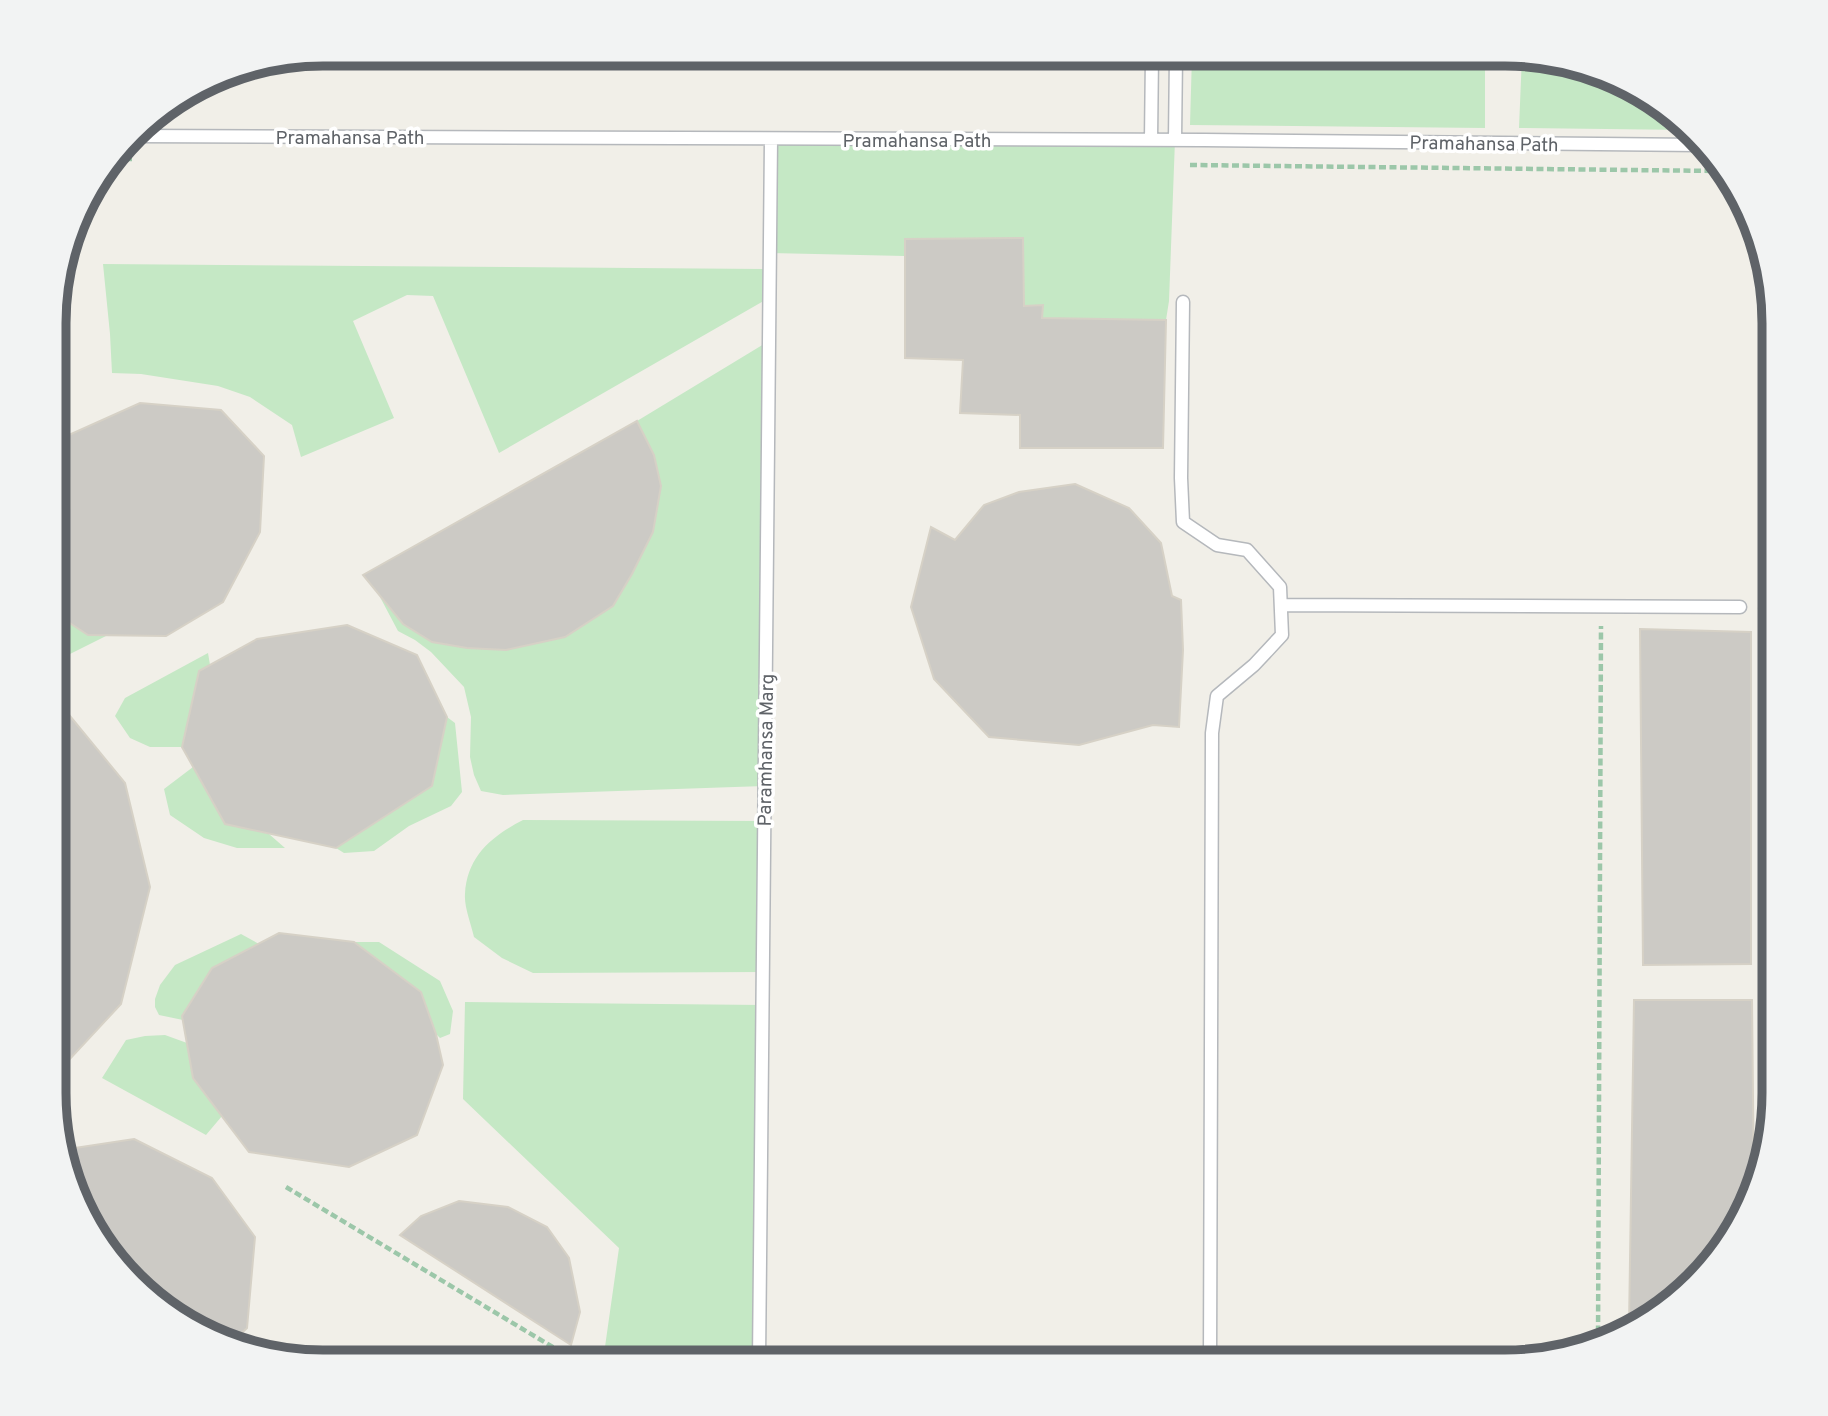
<svg xmlns="http://www.w3.org/2000/svg" width="1828" height="1416" viewBox="0 0 1828 1416" font-family="Overpass,sans-serif">
<rect width="100%" height="100%" fill="#f1efe8"/>
<path fill="#c5e8c5" d="M1192,55H1485V128L1190,125Z
M1522,55L1607,75L1682,121L1688,130L1519,128Z
M771,139L1175,140L1169,301L1166,320L1042,318L1043,305L1024,306L1023,239L905,256L770,253Z
M103,264L770,269L769,298L499,453L433,296L407,295L353,321L394,418L301,457L292,425L250,397L218,386L141,374L112,373L110,334Z
M769,341L765,786L503,795L481,791L474,775L470,757L471,717L464,687L431,652L415,640L398,631L380,597L403,624L432,642L467,648L506,650L565,637L613,606L650,447L637,421Z
M56,614L88,635H108L56,661Z
M208,653L210,665L182,747H150L130,738L115,716L125,698Z
M447,717L455,723L462,792L451,806L409,826L374,851L344,853L336,848L432,786Z
M193,767L225,824L269,834L285,848H237L204,838L170,815L164,789Z
M523,820L764,821L763,972L533,973L502,958L474,937C471,924 464,907 465,894C467,856 492,836 523,820Z
M241,934L259,944L212,968L182,1015L183,1020L159,1015L155,1007V999L160,985L175,965Z
M354,942H379L440,981L453,1011L450,1034L440,1038L436,1034L421,992Z
M465,1002L763,1005L759,1361H603L619,1248L463,1099Z
M165,1035L187,1043L193,1078L222,1116L206,1135L102,1078L126,1040L145,1036Z"/>
<path fill="#cccac5" stroke="#d6d1c6" stroke-width="2" d="M1023,238L1024,306L1043,305L1042,318L1166,320L1163,448H1020V415L960,413L963,360L905,358V239Z
M140,403L221,410L264,456L260,532L223,602L166,636L88,635L56,614V448L62,438Z
M637,421L654,455L661,486L653,532L632,574L613,606L565,637L506,650L467,648L432,642L403,624L363,575Z
M1075,484L1129,508L1161,543L1172,596L1181,600L1183,650L1179,727L1153,725L1079,745L989,737L934,679L911,607L931,527L955,540L984,505L1019,492Z
M347,625L417,655L447,717L432,786L336,848L225,824L182,747L199,671L257,639Z
M1640,629L1751,632V964L1643,965Z
M56,699L125,783L150,887L121,1004L55,1075Z
M279,933L354,942L421,992L436,1034L443,1065L417,1135L349,1167L249,1152L193,1078L182,1016L212,968Z
M1634,1000H1752L1754,1194L1707,1270L1629,1326Z
M134,1139L212,1178L255,1237L247,1328L230,1344L221,1341L146,1295L82,1211L66,1153L75,1148Z
M459,1201L508,1207L547,1227L569,1258L580,1312L571,1345L400,1235L421,1216Z"/>
<g fill="none" stroke-linecap="round" stroke-linejoin="round">
<g stroke="#b5b8bc" stroke-width="15">
<path id="service" d="M134,136L1204,140L1699,145
M1151,140L1152,55
M1175,140L1176,55
M1183,302L1181,478L1183,522L1217,545L1247,550L1280,587L1282,635L1254,665L1217,696L1212,733L1210,1362
M1281,605L1740,607
M759,1361L771,139"/>
</g>
<path stroke="#9cc7a9" stroke-width="4.5" stroke-dasharray="7 3.5" stroke-linecap="butt" d="M115,159H132
M1190,165L1718,171
M1758,607L1774,608
M286,1187L576,1361
M1598,1343L1601,626"/>
<use href="#service" stroke="#fff" stroke-width="12"/>
</g>
<g text-anchor="middle" stroke-width="7" stroke-linejoin="round" paint-order="stroke">
<g font-size="19" fill="#5f6368" stroke="#fff">
<text x="350" y="144">Pramahansa Path</text>
<text x="917" y="147">Pramahansa Path</text>
<text transform="translate(1484 143) rotate(1)" y="7">Pramahansa Path</text>
<text transform="translate(765 750) rotate(-89)" y="7">Paramhansa Marg</text>
</g>
</g>
<path d="M0 0H1828V1416H0ZM323 66H1505A257 257 0 0 1 1762 323V1093A257 257 0 0 1 1505 1350H323A257 257 0 0 1 66 1093V323A257 257 0 0 1 323 66Z" fill="#f2f3f3" fill-rule="evenodd"/>
<path fill="none" stroke="#5f6368" stroke-width="9" d="M323 66H1505A257 257 0 0 1 1762 323V1093A257 257 0 0 1 1505 1350H323A257 257 0 0 1 66 1093V323A257 257 0 0 1 323 66Z"/>
</svg>
